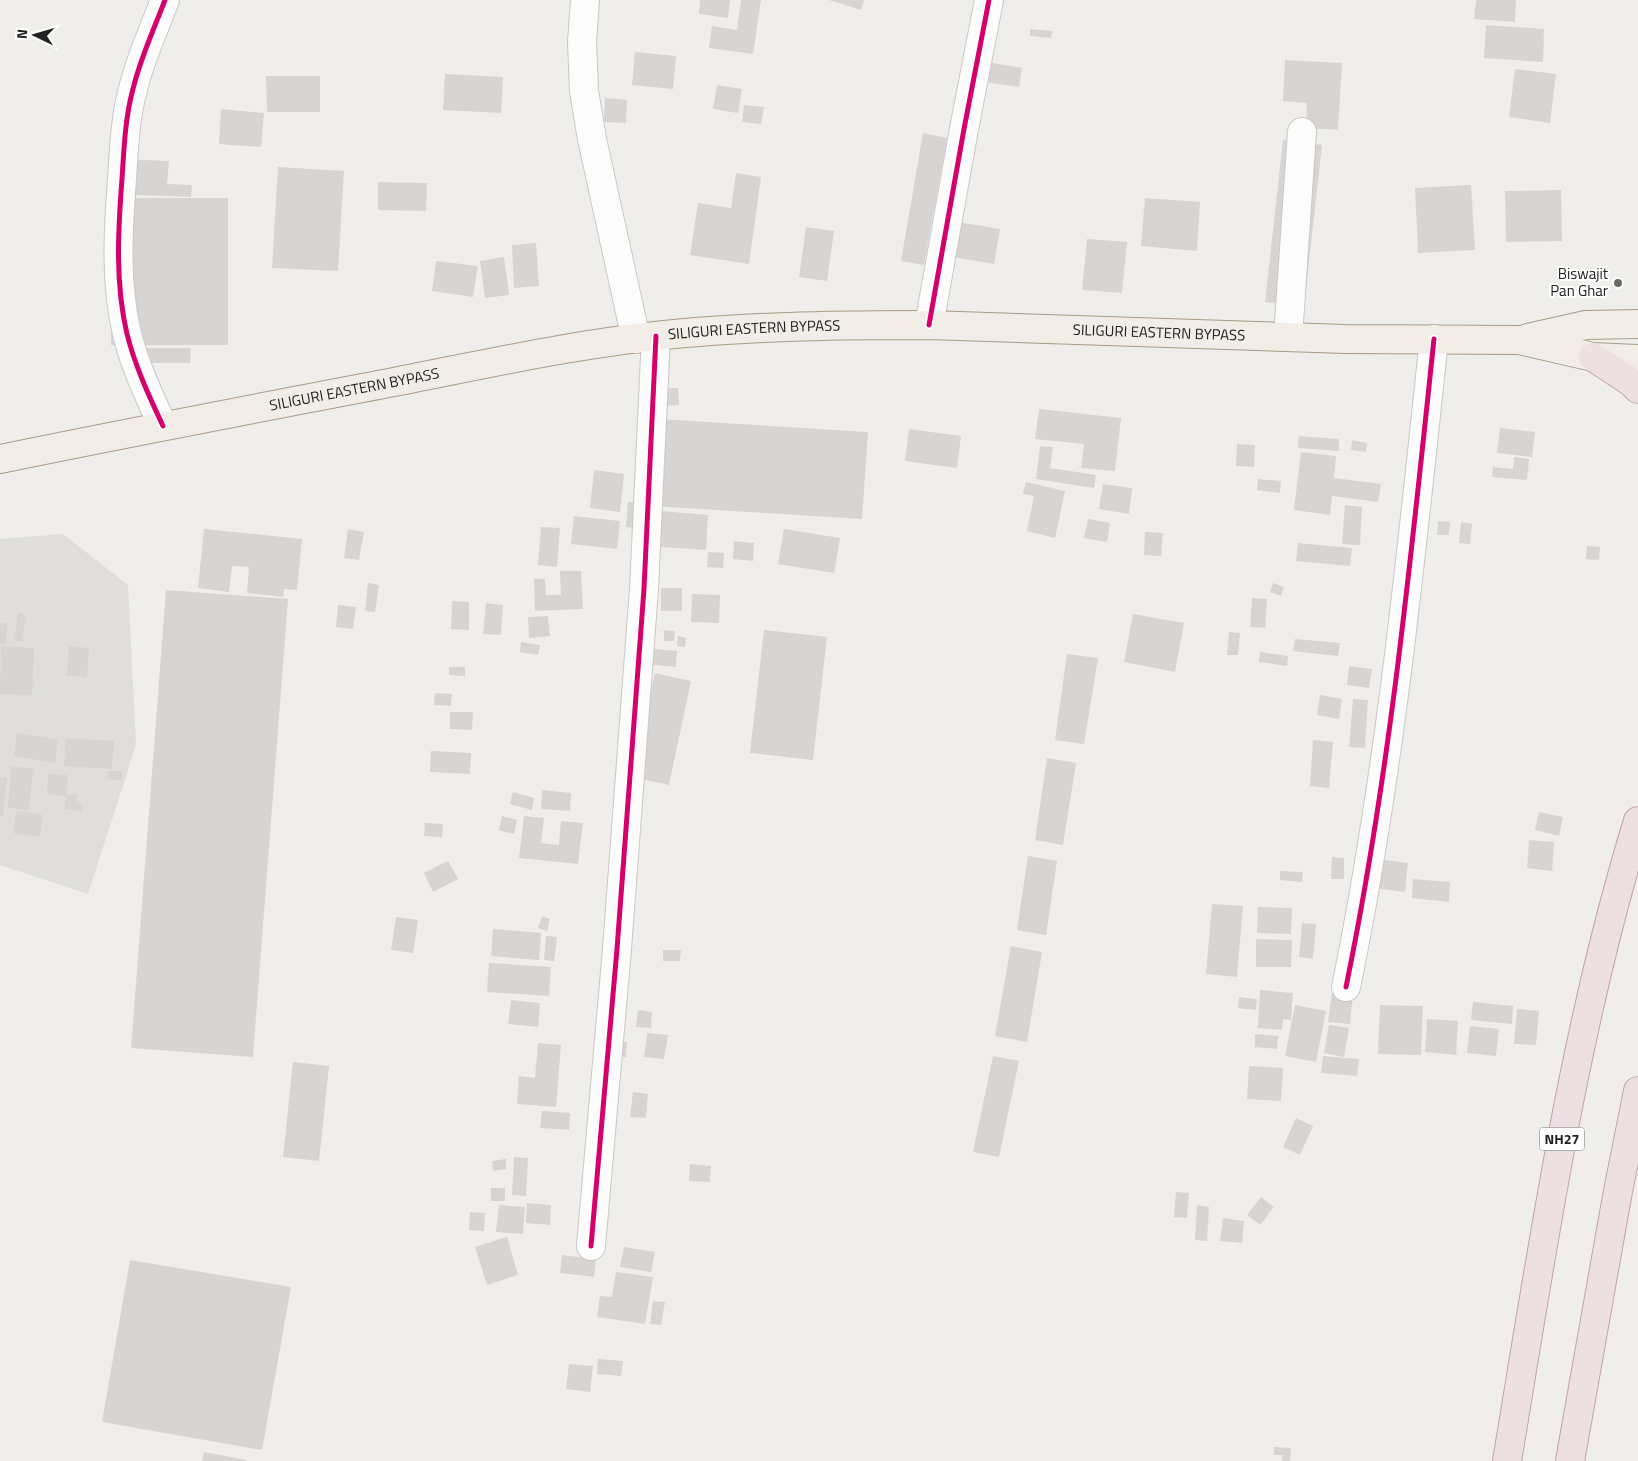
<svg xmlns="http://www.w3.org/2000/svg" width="1638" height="1461" viewBox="0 0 1638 1461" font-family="'Titillium Web',sans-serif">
<rect width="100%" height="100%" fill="#f0eeeb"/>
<path fill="#dfdedc" d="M63,534L128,585L136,745L88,894L0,865V539Z"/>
<path fill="#d7d4d2" d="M700,0H730L728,18L699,14Z
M741,0H761L753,54L709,48L712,26L737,30Z
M829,0H864L861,10Z
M1476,0H1516L1515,22L1474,19Z
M1486,25L1544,29L1543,62L1484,58Z
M1030,29L1052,31L1051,38L1030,36Z
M635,52L676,56L673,89L632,85Z
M1285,60L1342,63L1338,130L1306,128L1307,103L1283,101Z
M987,62L1022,68L1019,87L984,82Z
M1515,69L1556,74L1550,123L1509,117Z
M445,74L503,77L501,113L443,110Z
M266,76H320V112H267Z
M717,85L742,89L738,113L713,109Z
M605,98L627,100L626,123L604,122Z
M744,105L764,107L761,124L742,122Z
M221,109L264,113L261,147L219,144Z
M923,133L947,138L924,265L901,261Z
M1283,140L1322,145L1304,307L1265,302Z
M116,159L169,161L167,184L192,185L191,197L115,194Z
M278,167L344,171L338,271L272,268Z
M736,173L761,177L749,264L690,255L698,203L731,208Z
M378,182L427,183L426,211L378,210Z
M1471,185L1475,250L1418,253L1415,188Z
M1561,190L1562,241L1506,242L1505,191Z
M111,198H228V345H111Z
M1145,198L1200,202L1197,251L1141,246Z
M946,220L1000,229L994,264L941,255Z
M806,227L834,231L827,281L799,277Z
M1087,239L1127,242L1122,293L1082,290Z
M536,243L539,286L514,288L512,245Z
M504,257L509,295L485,298L480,261Z
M436,261L478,266L473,297L432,291Z
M134,348H191L190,363H135Z
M678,388L679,405L659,406L658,389Z
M1039,409L1121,418L1115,471L1081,468L1084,444L1035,439Z
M659,419L868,432L862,519L653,506Z
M1500,428L1535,432L1532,457L1497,453Z
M909,429L961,436L957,468L905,461Z
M1299,436L1339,439V451L1298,448Z
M1352,440L1367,443L1366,452L1351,450Z
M1237,444L1255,445L1254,467L1236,466Z
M1040,446L1053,447L1050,468L1096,475L1094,488L1036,479Z
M1301,452L1336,456L1334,478L1381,484L1378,502L1332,496L1330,515L1294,510Z
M1514,457L1529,459L1527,480L1492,477L1493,467L1513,469Z
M594,470L624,474L620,512L590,508Z
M1258,479L1281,481L1280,493L1257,490Z
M1026,482L1065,491L1055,538L1027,531L1034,496L1023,494Z
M1103,484L1132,488L1129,514L1099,509Z
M628,502H639L638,528L626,527Z
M1345,505L1362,507L1360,545L1342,544Z
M650,510L708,515L706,550L648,546Z
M574,516L620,521L617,549L571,544Z
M1088,519L1110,523L1107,542L1084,538Z
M1438,521L1450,522L1449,535H1437Z
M1461,522L1472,524L1470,544L1459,543Z
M541,527L560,528L557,567L538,565Z
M204,529L302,539L297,590L284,589L283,597L247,593L249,567L232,566L229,592L198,588Z
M348,529L364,532L359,560L344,558Z
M784,529L840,538L834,573L778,564Z
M1145,532L1163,533L1161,556L1144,555Z
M734,541L754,543L753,561L733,559Z
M1298,543L1352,548L1350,566L1296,561Z
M1587,546L1600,547L1599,560L1586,559Z
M708,552L724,553L723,568L707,567Z
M560,571H581L583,609L535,611L534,579H545L546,595H561Z
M368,583L379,585L375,612L365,611Z
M1273,583L1284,587L1281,596L1270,592Z
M661,588H682V611H661Z
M166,590L288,599L253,1057L131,1048Z
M692,594L720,595L719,623L691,622Z
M1252,598L1267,599L1265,628L1250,627Z
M452,601L469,602V630L451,629Z
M486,603L503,605L501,635L483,634Z
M338,605L356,607L353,629L336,627Z
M18,613L25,614L23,642L15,641Z
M1133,614L1184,623L1175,672L1124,662Z
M548,616L550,636L529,638L528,617Z
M0,623H7L6,644H0Z
M664,630L675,631L674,641H664Z
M764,630L827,637L813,760L750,753Z
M1229,632L1240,633L1238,655H1227Z
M678,636L686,638L685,647L677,646Z
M1295,639L1340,643L1338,656L1293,651Z
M521,642L540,645L538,655L520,652Z
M1,646L34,648L32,695L0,694Z
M69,646L89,648L87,677L67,676Z
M644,648L677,651L676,667L643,664Z
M1260,652L1288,656L1287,666L1259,662Z
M1067,654L1098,658L1084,744L1055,740Z
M1349,666L1372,669L1369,688L1347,685Z
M449,667H465V676L449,675Z
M655,673L691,681L669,785L632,777Z
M435,693L452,694L451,706L434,705Z
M1320,695L1342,699L1339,719L1317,715Z
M1353,699L1368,700L1365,748L1349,747Z
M450,712H473L472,730L450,729Z
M17,733L58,739L55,763L14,756Z
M66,738L114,741L112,769L64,766Z
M1313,740L1333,742L1329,788L1310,786Z
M431,751L471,753L470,774L430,772Z
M1047,758L1076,763L1063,845L1035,840Z
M11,767L33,768L29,810L8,808Z
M108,771H122V780L107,779Z
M48,774L68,775L66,794L77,795L76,804H83L82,811L65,809L66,796L47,794Z
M0,777L7,778L3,816H0Z
M542,790L571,793L570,811L541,809Z
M513,792L534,798L532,810L510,804Z
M16,811L43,815L40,837L13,833Z
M1539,812L1563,817L1559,836L1535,830Z
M502,816L517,820L514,834L499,830Z
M524,816L544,818L541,843L559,845L561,821L583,823L578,864L519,858Z
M425,823L443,824L442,837L424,836Z
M1529,840L1554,842L1552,871L1527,868Z
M1028,856L1057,861L1046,935L1017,930Z
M1332,857L1344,858V879H1331Z
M1377,859L1408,863L1405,892L1373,888Z
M448,861L458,879L433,892L424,873Z
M1280,871L1303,872L1302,882L1280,880Z
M1413,879L1450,882L1449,902L1412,898Z
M1212,904L1243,906L1237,977L1206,974Z
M1258,907L1292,908L1291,934L1257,933Z
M542,916L550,919L547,931L538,928Z
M396,917L418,920L413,953L391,950Z
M1302,923L1316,924L1313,959L1299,957Z
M493,929L541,933L539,960L491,956Z
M546,936L557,937L554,961L544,960Z
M1256,939L1292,940L1291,967H1256Z
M1011,946L1042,952L1027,1042L995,1036Z
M663,950H681L680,961H663Z
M489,963L551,967L549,996L487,992Z
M1260,990L1293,993L1291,1020L1283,1019L1282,1030L1258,1028Z
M1332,992L1353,994L1350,1024L1328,1022Z
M1239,997L1257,999L1256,1010L1238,1008Z
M511,1000L540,1003L538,1027L508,1024Z
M1473,1002L1513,1006L1512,1024L1471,1020Z
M1295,1005L1326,1011L1316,1062L1285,1056Z
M1380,1005L1423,1006L1421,1055L1378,1054Z
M1517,1009L1539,1011L1536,1045L1514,1044Z
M638,1010L652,1012L651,1028L636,1027Z
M1427,1019L1458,1021L1456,1055L1425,1052Z
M1329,1025L1349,1028L1344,1057L1324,1053Z
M1470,1026L1499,1029L1496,1056L1467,1053Z
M647,1033L668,1035L664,1059L644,1057Z
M1255,1034L1278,1036L1277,1049L1255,1047Z
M610,1041L627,1042L626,1057L608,1055Z
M538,1043L561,1045L556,1107L517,1104L519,1076L535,1078Z
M993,1056L1019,1061L999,1157L973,1152Z
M1323,1056L1359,1059L1357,1076L1321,1073Z
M293,1062L329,1066L319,1161L283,1157Z
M1249,1066L1283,1068L1281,1101L1247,1099Z
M633,1092L648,1094L646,1118L630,1117Z
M542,1111L570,1113L569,1130L540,1128Z
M1296,1118L1313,1126L1300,1155L1283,1147Z
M514,1157L528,1158L526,1196L512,1195Z
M506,1159V1169L493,1171L492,1161Z
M690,1164L711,1166L710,1182L689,1181Z
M491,1188H505V1201H491Z
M1176,1192L1189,1193L1187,1218L1174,1217Z
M1261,1197L1274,1207L1260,1225L1247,1215Z
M527,1203L551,1205L550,1225L526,1223Z
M499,1205L525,1207L523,1234L496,1232Z
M1197,1205L1209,1207L1207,1241L1195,1240Z
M470,1212L485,1213L484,1231L469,1230Z
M1223,1218L1244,1221L1242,1243L1220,1241Z
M507,1237L518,1275L487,1285L475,1247Z
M624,1247L655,1252L651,1272L620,1267Z
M562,1255L596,1259L594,1277L560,1273Z
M130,1260L291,1287L262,1450L102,1422Z
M616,1272L653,1277L645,1324L597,1317L600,1296L612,1297Z
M653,1301L665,1302L661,1325L650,1324Z
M598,1359L623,1361L621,1376L597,1374Z
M569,1364L593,1366L590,1392L566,1389Z
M1274,1447L1291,1448L1290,1461H1282L1283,1455H1274Z
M204,1452L246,1460V1461H202Z"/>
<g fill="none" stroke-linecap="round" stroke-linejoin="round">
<g stroke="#c9c8c7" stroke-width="30">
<path id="street" d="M585,0L582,42L584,91L592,139L636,339
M929,325L964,129L989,0
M1288,337L1302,132
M163,426C149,396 135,366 127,334C115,283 118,231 122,179C124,149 125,118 133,89C140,59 154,29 165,0
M1346,987C1390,773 1411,556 1434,339
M591,1246L617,949L644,589L656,336"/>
</g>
<g stroke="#a79c86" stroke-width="30">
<g id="primary">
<path d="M1528,338L1586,325L1638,324"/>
<path id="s1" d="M0,459C131,432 263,407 394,382C487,364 579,343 674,334C758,326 844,325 929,325L1345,339L1519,340L1593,357L1638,359"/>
</g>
</g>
<g stroke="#c5a2ac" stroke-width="30">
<path id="highway" d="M1593,357L1631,382L1638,389
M1507,1461C1543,1246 1574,1029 1638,821
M1570,1461L1618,1191L1638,1091"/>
</g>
<use href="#street" stroke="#fdfcfc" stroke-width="28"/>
<use href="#primary" stroke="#f3ede7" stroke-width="28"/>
<use href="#highway" stroke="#ece0e2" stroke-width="28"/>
<g stroke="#fff" stroke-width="8">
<path id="cycleway" d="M929,325L964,129L989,0
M163,426C149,396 135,366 127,334C115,283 118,231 122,179C124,149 125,118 133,89C140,59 154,29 165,0
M1346,987C1390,773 1411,556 1434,339
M591,1246L617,949L644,589L656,336"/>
</g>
<use href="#cycleway" stroke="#d6006c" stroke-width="5"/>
</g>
<circle fill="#6a6968" stroke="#fff" stroke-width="2" cx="1618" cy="283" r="5"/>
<g text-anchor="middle" stroke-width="4" stroke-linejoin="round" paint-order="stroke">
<rect fill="#fff" stroke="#646464" stroke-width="1" x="1539.5" y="1127.5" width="45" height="23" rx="4"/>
<g font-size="14" font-weight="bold" fill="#222">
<text x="1562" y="1144">NH27</text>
</g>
<g font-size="15" fill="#222" stroke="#fff" text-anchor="end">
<text x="1608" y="279">Biswajit<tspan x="1608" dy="17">Pan Ghar</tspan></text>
</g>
<g font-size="15" fill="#222" stroke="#fff">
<text dy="5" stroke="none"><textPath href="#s1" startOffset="766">SILIGURI EASTERN BYPASS</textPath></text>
<text dy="5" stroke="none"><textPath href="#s1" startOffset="1171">SILIGURI EASTERN BYPASS</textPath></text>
<text dy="5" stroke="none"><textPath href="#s1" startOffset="361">SILIGURI EASTERN BYPASS</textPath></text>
</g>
</g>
<g transform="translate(35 35) rotate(275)" stroke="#ffffff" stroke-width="4" paint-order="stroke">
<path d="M0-4L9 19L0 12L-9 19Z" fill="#222222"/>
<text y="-8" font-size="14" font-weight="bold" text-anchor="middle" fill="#222222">N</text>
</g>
</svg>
